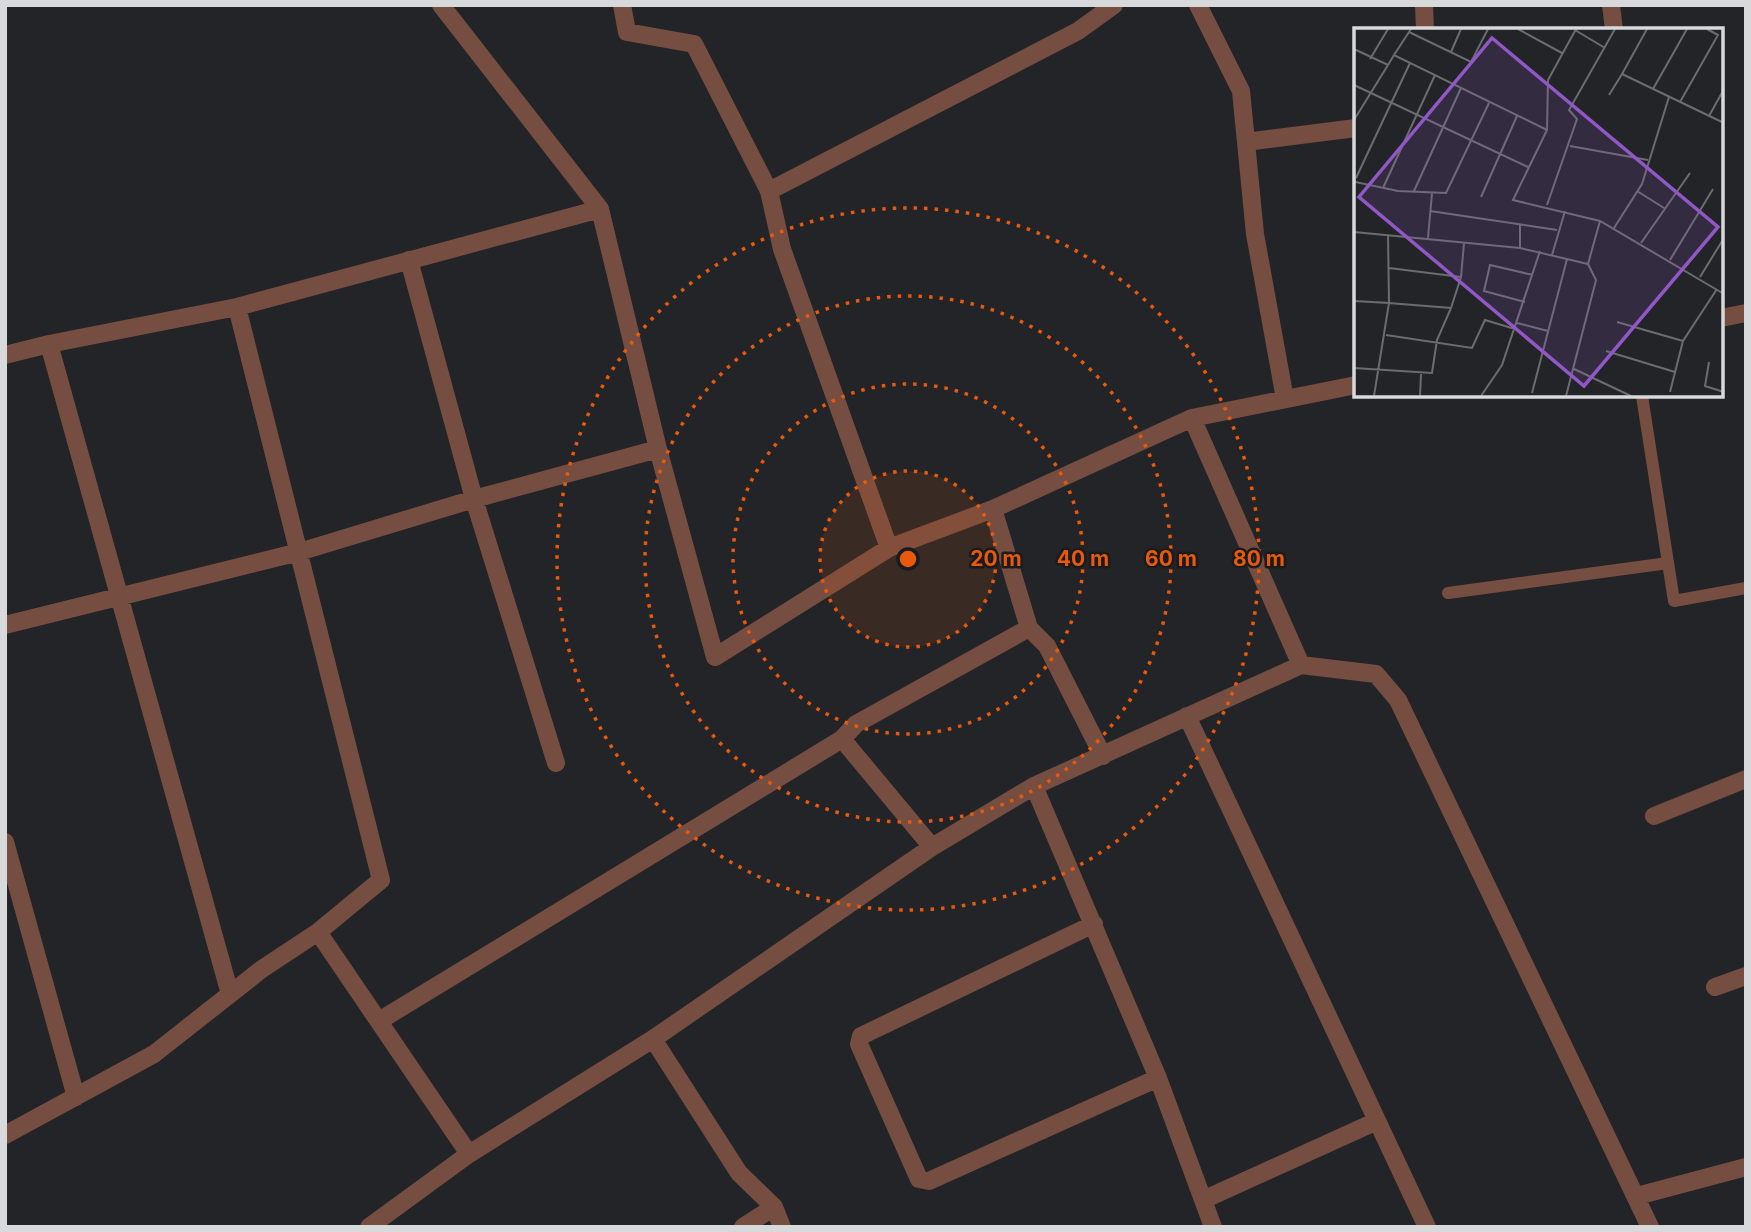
<svg xmlns="http://www.w3.org/2000/svg" width="1751" height="1232" viewBox="0 0 1751 1232" font-family="Inter,sans-serif">
<rect width="100%" height="100%" fill="#232428"/>
<g fill="none" stroke-linecap="round" stroke-linejoin="round">
<path stroke="#764e41" stroke-width="12" d="M1642,396L1674,601L1746,588
M1448,593L1668,563"/>
<path stroke="#764e41" stroke-width="18" d="M441,5L600,209L658,449L715,657L889,548L993,509L1192,418L1356,385
M622,5L627,32L694,44L769,191L782,249L889,548
M1198,5L1241,91L1255,234L1285,399
M1424,5L1425,30
M1611,5L1614,30
M1246,142L1356,128
M769,191L1078,31L1114,5
M409,260L474,499L556,763
M1721,318L1746,313
M49,344L230,994
M5,355L49,344L237,307L600,209
M993,509L1029,628L1047,646L1103,756
M5,625L299,552L474,499L658,449
M1301,665L1376,674L1398,700L1650,1227
M1187,716L1427,1227
M842,739L932,847
M1034,786L1158,1078L1213,1227
M1654,816L1746,779
M5,842L76,1097
M1094,924L861,1036L859,1044L919,1179L929,1181L1158,1078
M318,932L469,1154
M1715,987L1746,976
M379,1021L842,739L856,724L1029,628
M653,1039L739,1173L774,1207L782,1227
M5,1135L154,1054L262,969L318,932L381,880L237,307
M1637,1196L1746,1167
M1203,1200L1377,1121
M369,1227L469,1154L653,1039L932,847L1034,786L1301,665L1192,418
M743,1227L774,1207"/>
</g>
<circle cx="908" cy="559" r="88" fill="#e8590c" fill-opacity=".12"/>
<g fill="none" stroke="#e8590c" stroke-width="3.5" stroke-dasharray="3.5 7">
<circle cx="908" cy="559" r="88"/>
<circle cx="908" cy="559" r="175"/>
<circle cx="908" cy="559" r="263"/>
<circle cx="908" cy="559" r="351"/>
</g>
<g transform="translate(1354 28)">
<rect width="369" height="369" fill="#232428"/>
<path fill="none" stroke="#6b6c70" stroke-width="2" d="M164,1L208,25M222,1L194,52L193,102L159,172L246,193L370,266M293,1L268,46L370,95M221,2L251,20M55,4L117,34L134,1M0,21L34,37L40,27L193,102M97,24L107,1M40,27L57,1M16,31L34,1M0,57L174,139M299,61L333,1M255,67L268,46M326,74L364,7L353,1M355,88L370,61M0,92L34,37M216,118L294,132M0,149L1,154L44,163L92,165L135,75M2,150L56,35M29,160L81,47M60,163L107,60M283,163L310,180M127,169L163,88M193,177L223,91L215,82L261,1M76,183L203,202M260,200L288,156L315,69M0,204L166,220L234,236L246,193M34,207L35,275L97,280L107,249L110,215M74,210L78,165M287,215L336,145M166,220V196M198,227L211,183M316,232L359,161M35,240L107,249M346,249L370,210M0,273L35,275L20,368M171,274L130,263L136,237L179,247M263,294L329,313M163,295L194,303M32,307L118,320L131,292L161,301M252,323L321,344M355,334L351,358L370,364M0,340L78,345L83,312L97,280M220,341L277,368M316,364L329,313L363,261M178,365L213,231M66,368L67,346M127,368L148,337L186,223M212,368L242,252L234,236"/>
<path fill="#9257c6" fill-opacity="0.15" stroke="#9257c6" stroke-width="3.5" d="M138,10L364,199L230,358L5,169Z"/>
<rect width="369" height="369" fill="none" stroke="#d7d9db" stroke-width="3.5"/>
</g>
<circle cx="908" cy="559" r="10" fill="#e8590c" stroke="#191b1e" stroke-width="3.5"/>
<g font-size="21" text-anchor="middle" font-weight="bold" fill="#e8590c" stroke="#191b1e" stroke-width="5" stroke-linejoin="round" paint-order="stroke">
<text x="996" y="566">20 m</text>
<text x="1083" y="566">40 m</text>
<text x="1171" y="566">60 m</text>
<text x="1259" y="566">80 m</text>
</g>
<rect width="1751" height="1232" fill="none" stroke="#d7d9db" stroke-width="14"/>
</svg>
